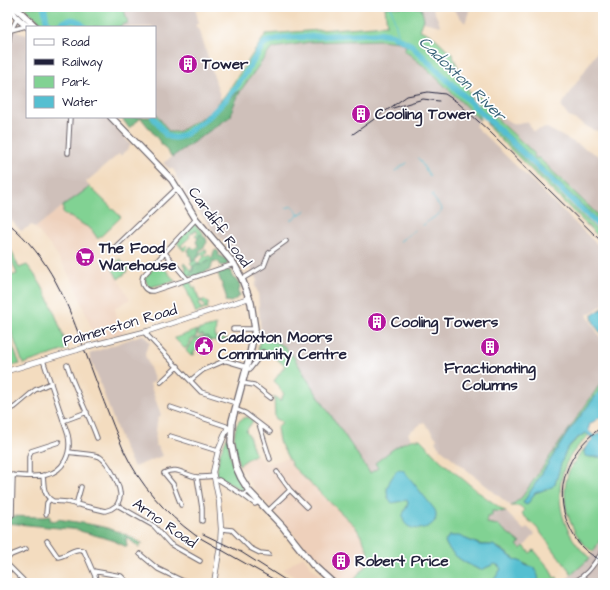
<svg xmlns="http://www.w3.org/2000/svg" width="610" height="590" viewBox="0 0 610 590" font-family="'Architects Daughter',sans-serif">
<rect width="100%" height="100%" fill="#fff"/>
<filter id="ink" filterUnits="userSpaceOnUse"><feTurbulence type="fractalNoise" baseFrequency=".025" numOctaves="2"/><feDisplacementMap in="SourceGraphic" scale="8" xChannelSelector="R" yChannelSelector="G"/><feConvolveMatrix kernelMatrix="1 2 1 2 8 2 1 2 1" color-interpolation-filters="sRGB"/></filter>
<filter id="wash" filterUnits="userSpaceOnUse"><feTurbulence type="fractalNoise" baseFrequency=".012" numOctaves="4" result="noise"/><feDisplacementMap in="SourceGraphic" scale="16" xChannelSelector="R" yChannelSelector="G"/><feGaussianBlur stdDeviation="0.9" result="paint"/><feColorMatrix in="noise" values="0 0 0 0 0 0 0 0 0 0 0 0 0 0 0 0 0 1.4 0 .05"/><feComposite in="paint" operator="in"/></filter>
<g filter="url(#wash)">
<rect width="100%" height="100%" fill="#f3dcbf"/>
<path fill="#eed0bb" d="M63,206V213L91,229L98,239L95,241L130,299L115,308L117,319L127,332L96,341L74,283L53,249L35,228Z
M255,454L265,462L271,463L288,458L293,467L355,526L363,539L372,559L352,583H345L337,579L321,566L253,487L239,465Z
M303,556L312,568L330,583H305L283,570Z"/>
<path fill="#cfc0ba" d="M120,7H195L199,24H196V28L199,29L221,99L211,112L178,132H169L155,112V27H120L121,25L128,23Z
M420,7H443L433,9L441,26L423,22L424,19Z
M451,7H470L468,15L465,23Z
M7,23L19,33L27,35V117H107L131,145L121,156L119,154L86,182L90,187L63,206L35,228L32,225L21,231L7,216Z
M381,40L399,42L406,46L404,50L427,69L480,120L475,126L603,250V305L587,315L600,337L603,339V380L522,498L511,506L441,449L435,442L437,439L424,422L408,433L411,439L406,441L375,463L378,468L370,473L312,387L293,356L284,346L261,336L258,293L255,286L257,280L249,265L241,261L212,229L198,210L176,177V174L173,169H170L163,163L231,116L233,107L241,90L266,55L274,48L310,42Z
M603,43V132L593,130L567,115L561,106Z
M496,112L512,124L525,122L529,123L532,131L547,128L603,158V220L539,158H535L534,153L494,115Z
M141,335H144L150,343L146,350L145,355L155,381L150,384L161,415L158,418L157,423L155,441L156,446H158L162,456L134,467L124,448L89,354Z
M492,511L506,512L524,530L527,527L535,534L521,550L517,545L519,543L487,524V516Z
M603,535V583H562L590,558Z"/>
<path fill="#81d293" stroke="#527a67" fill-rule="evenodd" d="M24,7H123L128,23L121,25L120,27H46Z
M385,7L421,8L424,19L420,30L433,36L452,54L466,85L480,120L427,69L404,50L406,46L399,42L381,40L310,42L274,48L268,53L241,90L233,95L202,122L177,138L169,137L153,117H155V112L169,132H178L211,112L226,94L266,34L387,25Z
M475,93L496,112L494,116L534,153L535,158H539L603,220V225L480,108Z
M486,122L603,236V241L491,130Z
M90,187L121,217L98,239L91,229L63,213V206Z
M194,223L204,234L202,236L201,235L198,239L195,235L198,233L196,230L189,235L190,237L181,245L183,248L186,245L188,247L184,251L177,243Z
M7,241L19,268L27,265C49,291 56,318 68,349L23,364L10,328L7,325V277L17,274L7,248Z
M205,249L207,252L204,254L207,257L209,255L212,258L200,265L196,264L188,277L185,273C187,268 185,267 183,264L184,263L190,270L193,267L190,264L197,256L198,258L195,260L198,263L204,257L202,254L199,257L197,256Z
M120,259L128,268L126,273L118,279L111,266Z
M159,262L175,281L150,287L147,284L145,278Z
M190,281L193,288L195,287L199,300H201L202,301L199,303L201,309L205,307L202,301L204,299L209,304L207,305L208,308L196,313L184,283Z
M216,325L215,338L231,339L216,342L215,340L212,341L208,337L203,336L202,334L201,336L198,335V330Z
M197,330L196,337L190,340V343L185,349L175,339V338Z
M7,332L20,364L7,367Z
M261,336L284,346L293,356L312,387L370,473L378,468L375,463C389,453 402,439 420,439L441,461L481,494L506,512L492,511V516L487,517V523L498,525L520,543L517,545L521,549L524,546L530,553L534,550L550,569L554,578L557,577L559,583H537L538,581L535,568C528,565 522,563 515,559C508,555 502,548 494,546C489,544 484,546 479,544C468,540 461,536 449,536L445,542C451,556 468,565 481,570L494,564L498,565L501,569L492,583H352L371,559L363,539L355,526L293,467L279,441L277,428L282,422L275,418L274,396L280,401L284,394L279,388L280,387L274,381L285,366L269,352L258,350ZM397,470L436,520C428,528 418,531 408,526L405,511L408,503L407,500L388,498L387,488Z
M207,337L211,341L208,342L210,350L208,351L207,340H201L200,343H199V349L206,351L200,353V350L197,349L193,353L195,354L191,356L186,351L189,346L191,345C192,337 200,338 207,337Z
M603,380V386L567,434L523,503L527,504L535,493L552,487C557,481 558,474 559,466C564,451 572,441 586,433L589,435C580,444 571,453 566,464C552,497 563,536 590,558L572,574L537,528L522,514L524,510L520,506H511L522,497Z
M248,417L253,421L246,431L248,433L255,454L239,465C235,452 228,419 248,417Z
M227,437L228,438C229,457 234,475 245,491L243,492L216,474L220,453Z
M585,448L584,451L590,457H603V535L593,552C570,536 558,499 569,471C573,463 579,455 585,448Z"/>
<path fill="#68b47d" stroke="#456b5c" d="M241,90L233,107L231,116L172,157L141,118L129,128L121,117H154C159,122 164,133 171,135C186,141 228,99 241,90Z
M200,234L206,238L207,242L204,247L200,250L199,254L193,262L191,260V256L188,255L189,252L188,250L191,246L194,249L199,247L196,242Z
M217,250L219,252L218,255L228,260L227,265L221,266L219,262L213,261L211,269L193,277L189,276L190,273L193,271V266L196,264L200,265L212,258L214,251Z
M223,269H226L230,272L231,270L232,272V277L239,282L240,287L238,294H240V296L231,302L225,301L226,296L217,271Z
M7,516L43,517L50,516V520L57,521L58,519C86,524 118,526 142,544L139,547L126,537L127,547L112,540L80,531V530L7,523Z"/>
<path fill="#55bfd1" stroke="#3c7086" d="M603,308V335C598,330 592,323 592,315Z
M603,386V415L590,424L588,430L594,436L603,432V457H590L585,456C582,449 588,444 593,439L586,433C562,445 563,461 555,484L552,487L535,493L527,505L523,503L567,434Z
M399,469L404,471L435,510C443,530 405,536 403,518C402,513 407,508 408,503L407,500L392,503C385,494 386,489 391,479C394,475 395,472 399,469Z
M449,536H459L480,545H493L516,560L522,562L525,565L535,568C536,573 541,578 537,583H492L501,569L498,565L494,564L481,570C468,565 451,556 445,542Z"/>
<g fill="none" stroke-linecap="round" stroke-linejoin="round">
<path stroke="#55bfd1" stroke-width="1" d="M391,7L399,37
M418,158L430,176
M395,171L407,163
M433,194L432,196L442,209L441,212
M286,208L292,206L299,215
M291,220L306,210
M427,222L439,214
M423,225L425,224
M399,242L415,230"/>
<path stroke="#55bfd1" stroke-width="6" d="M44,7L47,23L51,27
M56,27C67,20 74,15 84,27
M153,117L166,135C177,142 185,134 194,128C226,106 243,79 262,46L266,42L283,38L380,33L392,35L411,45L603,230"/>
</g>
</g>
<g filter="url(#ink)">
<g fill="none" stroke-linecap="round" stroke-linejoin="round">
<g stroke="#6b6369" stroke-width="5.5">
<path id="minor" d="M11,30L26,26
M7,52L10,32L18,17
M68,153L70,117
M196,219L143,276C140,284 145,292 153,291L234,264
M111,251L177,188
M165,253L187,279
M242,279L264,266L269,253L286,241
M233,329H255
M144,332L201,392L236,403
M67,365C75,390 88,413 97,438
M246,369H250L263,352
M191,380L203,370L224,361H227L247,367
M161,382L178,366
M242,383L254,385L271,398
M170,407L226,426L229,428
M235,409L245,413L270,432
M7,411L15,407L35,390L51,383
M63,421L87,412
M259,424L270,459
M170,436L218,451
M277,472L290,490L307,507
M7,475C19,475 34,478 46,475C64,471 72,453 68,435L43,360
M29,475V457L31,451L59,442
M43,475C44,484 43,493 50,499L47,503L46,514
M197,477L202,508V521
M215,481L219,480L243,495L249,491
M243,495L255,504L259,502
M50,499L53,501L67,502L105,511L111,509L117,505C119,501 121,497 120,493C119,483 108,462 100,457C92,453 78,454 69,452
M76,505L81,487
M117,505L154,526L170,544L200,561
M181,505L173,484L164,473C177,466 184,475 197,477C203,477 208,477 213,476
M268,511L290,490
M12,515L13,475
M221,529L232,530L250,548L260,553L269,554
M47,541L58,557C67,556 75,546 84,551L98,583
M140,554L158,569L187,583
M7,559L11,555L26,549
M7,564L23,580
M93,571L121,576L128,583
M572,583C588,575 593,565 603,551"/>
</g>
<g stroke="#6b6369" stroke-width="6">
<path id="tertiary" d="M89,346L148,331L249,298
M7,371L77,350
M214,583L220,546L221,529L219,501L213,472L218,451L227,429L232,428"/>
</g>
<g stroke="#6b6369" stroke-width="8">
<path id="primary" d="M9,7L17,18L28,27
M15,7L36,27
M111,117L172,180L196,219L234,264L242,279L251,303L255,329L249,358L232,421L231,443L236,467L241,478L249,491L283,527L313,565L333,583"/>
</g>
<use href="#minor" stroke="#fff" stroke-width="3.5"/>
<use href="#tertiary" stroke="#fff" stroke-width="4.5"/>
<use href="#primary" stroke="#fff" stroke-width="5.5"/>
<path stroke="#22223b" stroke-width="1" d="M393,108L423,99L439,101
M353,134L407,96L428,92L445,94L457,102L489,131L603,243
M7,222C51,258 67,302 86,354C98,386 110,419 124,451C140,485 165,513 195,535L280,583
M603,426C572,447 554,482 566,519C570,528 574,538 581,546C587,553 596,557 603,562
M203,534L241,552L290,583"/>
<g stroke="#6b6369" stroke-width="6" stroke-linecap="butt">
<path id="tertiary-bridge" d="M77,350L89,346"/>
</g>
<use href="#tertiary-bridge" stroke="#fff" stroke-width="4.5"/>
</g>
</g>
<defs>
<g id="building-disc" transform="scale(1)"><circle r="9.5" fill="#b5179e" stroke="#fff"/><path d="M-4-6H4V6H1V3H-1V6H-4ZM-2.5-4.3h1.7v1.8h-1.7ZM.8-4.3h1.7v1.8H.8ZM-2.5-1h1.7V.8h-1.7ZM.8-1h1.7V.8H.8Z" fill="#fff"/></g>
<g id="supermarket-disc" transform="scale(1)"><circle r="9.5" fill="#b5179e" stroke="#fff"/><path d="M-6-5.5h2.5l.6 2H6L4.5 2H-2.5L-4.4-4H-6ZM-1.5 3.2a1.3 1.3 0 1 0 .1 0ZM3 3.2a1.3 1.3 0 1 0 .1 0Z" fill="#fff"/></g>
<g id="civic-disc" transform="scale(1)"><circle r="9.5" fill="#b5179e" stroke="#fff"/><path d="M-.6-6.5H3V-4.5H.6V-3L4-1V1h2V6H-6V1h2V-1L-.6-3ZM-1.2 2.5V6h2.4V2.5Z" fill="#fff"/></g>
</defs>
<g fill-rule="evenodd">
<use href="#building-disc" x="188" y="64"/>
<use href="#building-disc" x="361" y="114"/>
<use href="#supermarket-disc" x="85" y="257"/>
<use href="#building-disc" x="377" y="322"/>
<use href="#civic-disc" x="204" y="346"/>
<use href="#building-disc" x="490" y="347"/>
<use href="#building-disc" x="341" y="561"/>
</g>
<g text-anchor="middle" stroke-width="3.5" stroke-linejoin="round" paint-order="stroke">
<g font-size="15" font-weight="bold" fill="#22223b" stroke="#fff" text-anchor="start">
<text x="202" y="69">Tower</text>
<text x="375" y="119">Cooling Tower</text>
<text x="99" y="253">The Food<tspan x="99" dy="17">Warehouse</tspan></text>
<text x="391" y="327">Cooling Towers</text>
<text x="218" y="342">Cadoxton Moors<tspan x="218" dy="17">Community Centre</tspan></text>
<text x="490" y="373" text-anchor="middle">Fractionating<tspan x="490" dy="17">Columns</tspan></text>
<text x="355" y="566">Robert Price</text>
</g>
<g font-size="15" fill="#22223b" stroke="#fff">
<text transform="translate(220 227) rotate(54)" y="5">Cardiff Road</text>
<text transform="translate(120 325) rotate(-16)" y="5">Palmerston Road</text>
<text transform="translate(165 523) rotate(35)" y="5">Arno Road</text>
</g>
<g font-size="16" font-style="italic" fill="#366177" stroke="#fff">
<text transform="translate(463 78) rotate(44)" y="6">Cadoxton River</text>
</g>
</g>
<rect width="610" height="590" fill="none" stroke="#fff" stroke-width="24"/>
<rect x="26" y="26" width="130" height="92" fill="#ffffff" stroke="#a7a7b1"/>
<rect x="34" y="39" width="20" height="6" fill="#ffffff" stroke="#a7a7b1"/>
<text x="62" y="46" font-size="12" fill="#22223b">Road</text>
<rect x="34" y="59" width="20" height="6" fill="#22223b" stroke="#a7a7b1"/>
<text x="62" y="66" font-size="12" fill="#22223b">Railway</text>
<rect x="34" y="76" width="20" height="12" fill="#81d293" stroke="#a7a7b1"/>
<text x="62" y="86" font-size="12" fill="#22223b">Park</text>
<rect x="34" y="96" width="20" height="12" fill="#55bfd1" stroke="#a7a7b1"/>
<text x="62" y="106" font-size="12" fill="#22223b">Water</text>
</svg>
